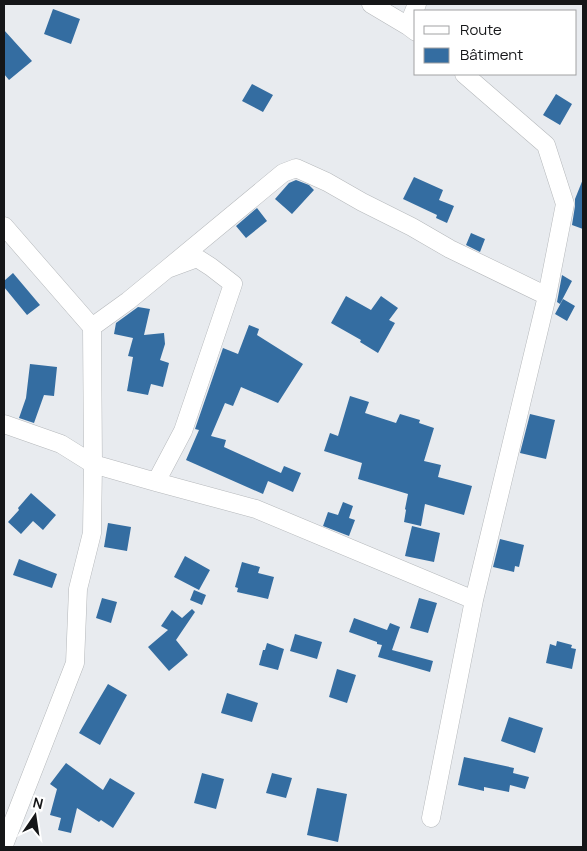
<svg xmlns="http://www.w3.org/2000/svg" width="587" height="851" viewBox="0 0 587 851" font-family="Manrope,sans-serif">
<rect width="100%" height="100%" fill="#e8ebef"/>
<path fill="#346da1" d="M53,9L80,19L71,44L44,34Z
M4,30L32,61L9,80L4,74Z
M252,84L273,95L263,112L242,101Z
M556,94L572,104L560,125L543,115Z
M414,177L443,190L439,200L454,206L447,223L436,218L437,215L403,199Z
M583,179V229L572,225L575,206V199Z
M296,180L309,185L314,190L292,214L275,199L289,183Z
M257,208L267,221L246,238L236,226Z
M471,233L485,239L480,252L466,245Z
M13,273L40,305L27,315L4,287V281Z
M562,275L572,281L560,304L557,302Z
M346,296L371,310L381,296L398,308L389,320L395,323L378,353L360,342L361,340L331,323Z
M563,299L575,306L567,321L555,314Z
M138,307L150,309L144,335L164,333L165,344L160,360L169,363L163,387L151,384L148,395L127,391L133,357L128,356L133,338L114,334L116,323Z
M249,325L259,329L257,335L303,364L278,403L241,387L233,406L225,403L211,436L226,440L224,447L281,473L284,466L301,473L293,492L268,481L263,494L186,460L199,430L195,429L223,348L238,354Z
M30,364L57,367L54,396L44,395L34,423L19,418L26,398Z
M350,396L369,402L365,413L396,423L400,414L420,420L419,423L434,428L424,461L441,465L438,477L472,486L464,515L425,504L421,526L404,522L406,510L405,509L408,494L358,479L362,463L324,451L330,433L338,436Z
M530,414L555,420L546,459L520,453Z
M31,493L56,515L43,530L33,521L21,534L8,522L19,510L18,508Z
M343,502L353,506L349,518L355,520L349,536L323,526L328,512L338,515Z
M108,523L131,527L127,551L104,547Z
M412,526L440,533L434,562L405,556Z
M500,539L524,545L519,567L515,566L514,572L493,567Z
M185,556L210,570L199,590L174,577Z
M19,559L57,574L52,588L13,575Z
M242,562L260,567L258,573L274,577L268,599L237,592L238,588L235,587Z
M194,590L206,595L202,605L190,600Z
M102,598L117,602L111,623L96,618Z
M419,598L437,603L428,633L410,628Z
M192,609L195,612L176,640L188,655L169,671L148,647L168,630L161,626L172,610L182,618Z
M354,618L387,630L390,623L400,627L392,650L433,661L430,672L378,657L382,645L377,644V642L349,632Z
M295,634L322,642L317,659L290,651Z
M557,641L572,645L571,648L576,649L572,669L546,663L550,644L556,646Z
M267,643L284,649L278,670L259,665L263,650H265Z
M337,669L356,675L347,703L329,697Z
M108,684L127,695L100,745L79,733Z
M227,693L258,703L252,722L221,713Z
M509,717L543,728L535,753L501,741Z
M464,757L514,768L513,773L529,777L525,789L510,785L509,792L484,787V791L458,785Z
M66,763L103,790L110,778L135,793L113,828L101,820L99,822L77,808L71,833L58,830L61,818L50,815L57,789L50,784Z
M202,773L224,779L216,809L194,803Z
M272,773L292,778L286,798L266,793Z
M317,788L347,794L338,842L307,835Z"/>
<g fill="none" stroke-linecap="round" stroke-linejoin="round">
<g stroke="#b5b8bb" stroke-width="19">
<path id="street" d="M371,4L408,26L416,32
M408,26L417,4
M4,226L92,327L93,464L156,482L256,509L474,600
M167,269L283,173L296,168L327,182L362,202L412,227L450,249L547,296
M92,327L128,301L167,269L197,258L211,267L233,284L183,431L156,482
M4,424L61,444L93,464L92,533L78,589L75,663L4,845
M431,818L474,600L547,296L565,204L546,145L464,74"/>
</g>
<use href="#street" stroke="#fff" stroke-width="18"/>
</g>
<rect width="587" height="851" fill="none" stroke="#151618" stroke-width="10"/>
<rect x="414" y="10" width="162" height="65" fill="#ffffff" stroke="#a1a2a3"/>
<rect x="424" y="26" width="25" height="8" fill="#ffffff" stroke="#a1a2a3"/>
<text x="460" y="35" font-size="15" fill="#151618">Route</text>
<rect x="424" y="48" width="25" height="15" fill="#346da1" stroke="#a1a2a3"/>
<text x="460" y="60" font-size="15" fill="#151618">Bâtiment</text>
<g transform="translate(35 816) rotate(13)" stroke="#ffffff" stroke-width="4" paint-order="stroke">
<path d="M0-4L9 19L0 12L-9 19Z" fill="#151618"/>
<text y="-8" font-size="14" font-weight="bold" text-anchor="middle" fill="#151618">N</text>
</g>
</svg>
